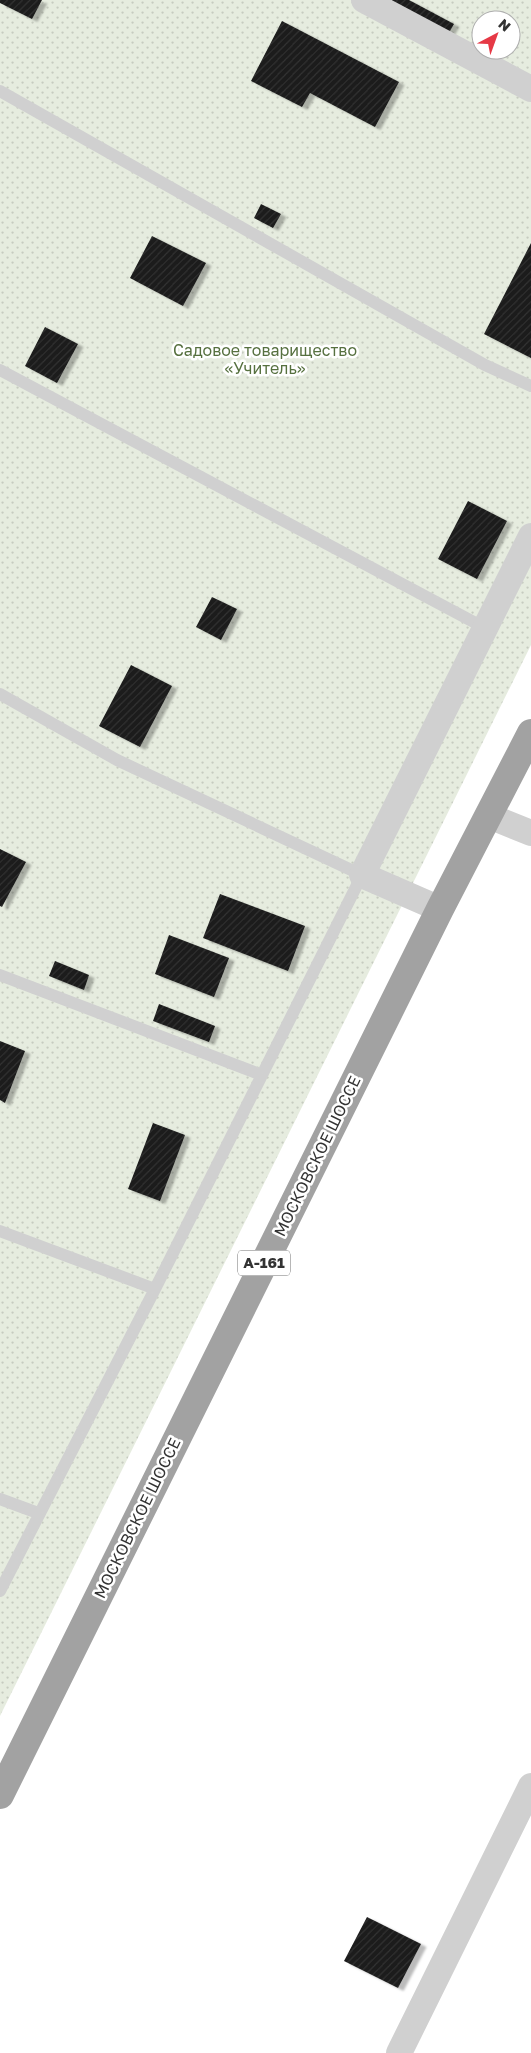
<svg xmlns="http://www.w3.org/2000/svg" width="531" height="2053" viewBox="0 0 531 2053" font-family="'Golos Text',sans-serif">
<defs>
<pattern id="garden-dots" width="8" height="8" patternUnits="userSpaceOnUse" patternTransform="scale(1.25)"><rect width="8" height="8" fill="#e6ecdf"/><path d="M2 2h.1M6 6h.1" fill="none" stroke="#c6cbc0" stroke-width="1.8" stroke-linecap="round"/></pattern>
<pattern id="building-hatch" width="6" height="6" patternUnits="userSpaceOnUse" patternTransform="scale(1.25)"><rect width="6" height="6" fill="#1a1a1a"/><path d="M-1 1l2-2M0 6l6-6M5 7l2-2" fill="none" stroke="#333"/></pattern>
<filter id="shadow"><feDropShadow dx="5.5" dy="3" stdDeviation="1" flood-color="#0004"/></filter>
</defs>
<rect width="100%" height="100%" fill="#fff"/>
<path fill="url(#garden-dots)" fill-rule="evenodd" d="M0,0H531V645L0,1716ZM481,20H511V50H481Z"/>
<path fill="url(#building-hatch)" filter="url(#shadow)" d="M0,0H42L32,19L0,3Z
M392,0H409L454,24L446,38L388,8Z
M282,21L399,82L375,127L310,93L302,107L251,81Z
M261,204L281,214L273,228L254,218Z
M152,236L206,263L183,306L130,278Z
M531,243V358L484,334Z
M45,327L78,344L57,383L25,366Z
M468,501L507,521L477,579L438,559Z
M212,597L237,609L221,640L196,627Z
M131,665L172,686L140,747L99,726Z
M0,849L26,862L2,907L0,906Z
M220,894L305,926L288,971L203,938Z
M169,935L229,958L214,997L155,974Z
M55,961L89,975L84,990L49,976Z
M159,1004L215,1026L209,1042L153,1021Z
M0,1041L25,1051L5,1103L0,1100Z
M153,1123L185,1135L160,1201L128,1189Z
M367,1917L421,1944L398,1988L344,1961Z"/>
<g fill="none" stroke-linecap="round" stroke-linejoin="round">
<path stroke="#d0d0d0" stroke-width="12" d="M0,91L485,365L531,386
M0,370L485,628
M0,694L117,760L362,875L155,1289L0,1591
M0,975L262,1075
M0,1231L155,1289
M0,1499L38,1513"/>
<path stroke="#d0d0d0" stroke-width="26" d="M364,0L531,89
M489,816L531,833
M440,909L362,875L531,536
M399,2053L531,1786"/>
<path stroke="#a2a2a2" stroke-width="28" d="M0,1795L440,909L531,733"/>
</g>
<g text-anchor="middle" stroke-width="5" stroke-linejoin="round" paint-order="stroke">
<rect fill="#fff" stroke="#707070" stroke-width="1" x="238" y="1250.5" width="52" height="25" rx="4"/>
<g font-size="15" font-weight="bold" fill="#333">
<text x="264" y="1268">А-161</text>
</g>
<g font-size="16" fill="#56703f" stroke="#fff">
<text x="265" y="356">Садовое товарищество<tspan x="265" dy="18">«Учитель»</tspan></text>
</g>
<g font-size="16" fill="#333" stroke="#fff">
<text transform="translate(317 1156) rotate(-64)" y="6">МОСКОВСКОЕ ШОССЕ</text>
<text transform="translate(137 1518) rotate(-64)" y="6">МОСКОВСКОЕ ШОССЕ</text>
</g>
</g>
<g transform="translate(496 35) rotate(41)"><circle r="24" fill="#ffffff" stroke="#adadad"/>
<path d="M0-4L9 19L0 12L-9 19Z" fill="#e63946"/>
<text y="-8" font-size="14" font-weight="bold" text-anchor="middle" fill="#333333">N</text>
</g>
</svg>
